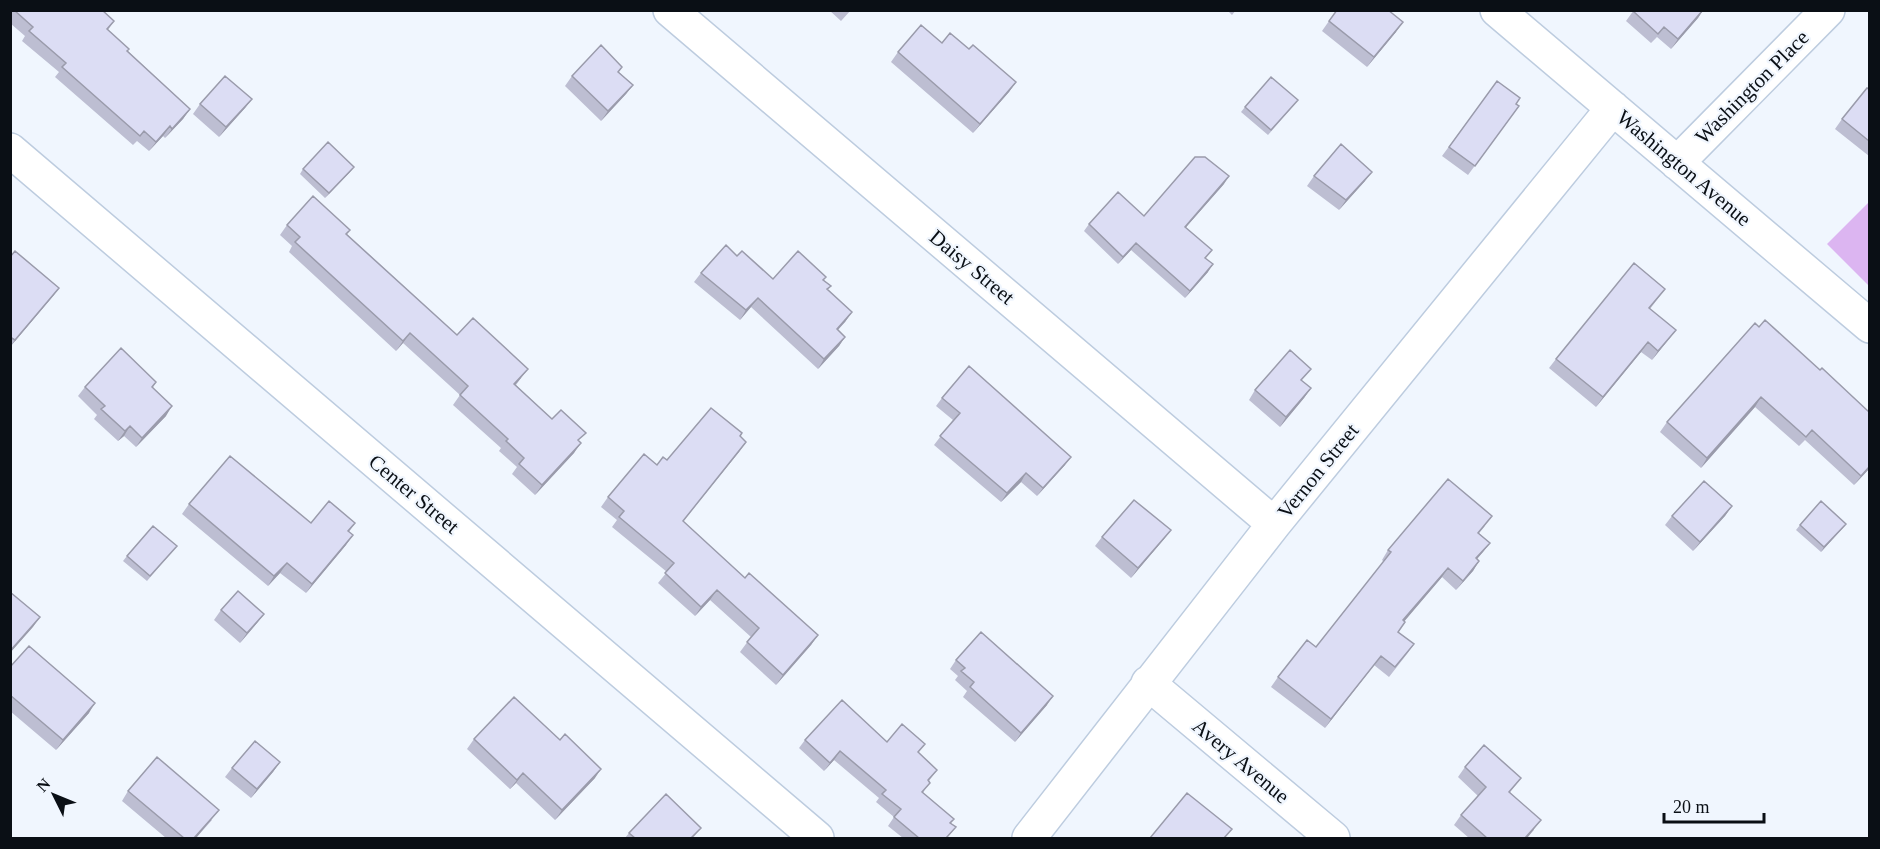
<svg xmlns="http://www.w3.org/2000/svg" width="1880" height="849" viewBox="0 0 1880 849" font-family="Georgia,serif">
<rect width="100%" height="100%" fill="#f0f6fe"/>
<path fill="#dcb5f1" d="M1869,202V286L1827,244Z"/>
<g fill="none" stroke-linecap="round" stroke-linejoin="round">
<g stroke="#bdccdf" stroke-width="36">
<path id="minor" d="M670,10L1274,524
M1497,10L1870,326
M10,150L817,838
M1677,163L1828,10
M1148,683L1333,838
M1029,838L1274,524L1613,108"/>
</g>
<use href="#minor" stroke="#fff" stroke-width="33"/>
</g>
<path fill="#bdbed2" d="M10,10H102L114,21L108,30L128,51L190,109L183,119L165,138L163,136L149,151L137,141L133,145L55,77L59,72L22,41L25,36L10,23Z
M829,10H851L841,21Z
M1227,10H1236L1232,15Z
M1634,10H1703L1698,18L1671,49L1657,37L1651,43L1626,21Z
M1329,21L1396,32L1367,67L1322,31Z
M942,43L969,49L1016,82L1009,92L973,133L891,62L898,52Z
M619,72L633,85L626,94L601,121L565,86L572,76Z
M1497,81L1516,104L1519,106L1468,175L1442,156Z
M1869,89V156L1835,129L1842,119Z
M252,99L245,108L219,137L193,114L200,104Z
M1294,105L1268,135L1241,112L1245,107Z
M303,169L350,172L325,198L300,174Z
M1314,176L1365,181L1339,210L1307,186Z
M1224,184L1186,227L1206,258L1208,272L1185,298L1131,250L1118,264L1084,231L1089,224L1144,216Z
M287,225L350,230L347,234L457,335L521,378L516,385L552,419L579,441L574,453L535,495L512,474L517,467L499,451L501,448L453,405L460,395L403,343L396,351L289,252L292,246L280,235Z
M737,256L773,279L824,280L831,286L828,290L852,312L845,322L838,330L845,337L839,346L818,369L751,307L740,320L694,282L701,273Z
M10,257L59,288L53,296L10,347Z
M1665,289L1650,309L1676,330L1652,360L1641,352L1596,407L1549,368L1556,359Z
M1755,323L1869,469L1854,485L1805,440L1799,446L1755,407L1701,468L1660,432L1667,422Z
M1302,381L1311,388L1304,398L1280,427L1249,400L1255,390Z
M156,382L153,387L166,416L136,447L124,436L118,441L94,419L97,415L78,396L85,387Z
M942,398L1065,465L1037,496L1021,482L1001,502L934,445L953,420L936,406Z
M740,436L746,442L683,521L745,578L818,635L811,645L776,685L740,652L751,637L710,600L695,616L658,583L667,572L612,527L617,520L601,507L608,497L657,465L667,460Z
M189,504L311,523H355L349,532L346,545L306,593L280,573L268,586L182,514Z
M1732,506L1725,516L1693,551L1665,525L1672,516Z
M1846,524L1821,552L1796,530L1800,525Z
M1485,526L1479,533L1490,543L1477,559L1479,561L1473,571L1456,590L1442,577L1404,621L1398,632L1414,644L1407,654L1389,677L1374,665L1325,728L1271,687L1278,677L1316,647L1384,562L1382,560L1388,550Z
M1102,537L1164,539L1131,578L1095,546Z
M177,546L147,581L123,561L127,556Z
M221,610L264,614L257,623L240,643L214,620Z
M956,660L1047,705L1015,742L963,697L967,691L955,680L958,676L950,669Z
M10,667L89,713L56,750L10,711Z
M474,739L560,740L595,778L555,820L516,783L510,789L467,749Z
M805,740L887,742L919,753L937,770L929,781L923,793L954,819L951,823L956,827L947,838H903L888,826L894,817L876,802L879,798L834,760L824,771L799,748Z
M280,762L273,772L251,798L225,777L232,768Z
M1465,767L1521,778L1510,792L1534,830L1527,838H1469L1454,825L1461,815L1478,796L1458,777Z
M128,791L212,820L196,838H166L122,801Z
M701,828L693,838H625L629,833Z"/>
<path fill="#9a9bab" d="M1703,10L1698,18L1671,49L1678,39Z
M1403,22L1396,32L1367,67L1374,57Z
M1016,82L1009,92L973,133L980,124Z
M633,85L626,94L601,121L608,111Z
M252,99L245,108L219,137L226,127Z
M190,109L183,119L165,138L172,129Z
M170,126L163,136L149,151L156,142Z
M354,167L350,172L325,198L329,193Z
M1372,172L1365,181L1339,210L1346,200Z
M1229,176L1224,184L1180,234L1185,227Z
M1136,243L1131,250L1118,264L1123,257Z
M1213,264L1208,272L1185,298L1190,291Z
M59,288L53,296L10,347L15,340Z
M758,298L751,307L740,320L746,310Z
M852,312L845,322L830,338L837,329Z
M1676,330L1669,339L1652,360L1658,351Z
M410,333L403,343L396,351L403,341Z
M845,337L839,346L818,369L824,359Z
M1648,342L1641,352L1596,407L1603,397Z
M528,369L521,378L508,393L514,384Z
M1311,388L1304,398L1280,427L1286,417Z
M1761,397L1755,407L1701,468L1707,458Z
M172,406L166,416L136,447L142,438Z
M130,426L124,436L118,441L125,431Z
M746,442L739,452L676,530L683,521Z
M581,443L574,453L535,495L542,485Z
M1071,457L1065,465L1037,496L1043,488Z
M1869,467V469L1854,485L1861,476Z
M1026,473L1021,482L1001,502L1007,493Z
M1732,506L1725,516L1693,551L1700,542Z
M1846,524L1842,529L1821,552L1824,547Z
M1171,530L1164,539L1131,578L1138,568Z
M353,535L346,545L306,593L312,584Z
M1490,543L1483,552L1469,568L1476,558Z
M1479,561L1473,571L1456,590L1463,581Z
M287,563L280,573L268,586L274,576Z
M1448,568L1442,577L1397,630L1403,620Z
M717,590L710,600L695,616L701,607Z
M264,614L257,623L240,643L247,633Z
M40,617L33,627L10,653V651Z
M818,635L811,645L776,685L783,675Z
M1381,656L1325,728L1331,719Z
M1053,696L1047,705L1015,742L1021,733Z
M95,703L89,713L56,750L63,740Z
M840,751L834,760L824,771L830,763Z
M280,762L273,772L251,798L257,789Z
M601,769L595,778L555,820L562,810Z
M523,773L516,783L510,789L517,780Z
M219,810L196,838H194Z
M1541,820L1527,838H1525Z"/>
<path fill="#dcddf4" stroke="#9a9bab" stroke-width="1.5" d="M14,10H102L114,21L107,29L129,49L127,51L190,109L172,129L170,126L156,142L144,131L140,136L62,67L66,63L29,31L33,27Z
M1337,10H1388L1403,22L1374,57L1329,21Z
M1634,10H1703L1678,39L1664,27L1658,34L1633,11Z
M921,25L942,43L950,33L969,49L973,45L1016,82L980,124L898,52Z
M601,45L622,67L618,72L633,85L608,111L572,76Z
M225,76L252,99L226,127L200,104Z
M1271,77L1298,100L1271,130L1245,107Z
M1497,81L1520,98L1516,104L1519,106L1475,166L1449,147Z
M1867,88L1869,89V141L1842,119Z
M328,142L354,167L329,193L303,169Z
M1341,144L1372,172L1346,200L1314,176Z
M1195,157H1205L1229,176L1185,227L1212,250L1205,258L1213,264L1190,291L1136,243L1123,257L1089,224L1118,192L1144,216Z
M313,196L350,230L346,234L457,335L473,318L528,369L514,384L552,419L561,410L586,433L578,440L581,443L542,485L519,464L524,458L506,441L508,439L460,395L468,386L410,333L403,341L295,242L300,237L287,225Z
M726,245L737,256L742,251L773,279L798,251L826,277L823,280L831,286L827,289L852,312L837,329L845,337L824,359L758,298L746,310L701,273Z
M15,251L59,288L15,340L10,337V257Z
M1634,263L1665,289L1649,308L1676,330L1658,351L1648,342L1603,397L1556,359Z
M1765,320L1820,370L1822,368L1869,412V467L1861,476L1812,430L1806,437L1761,397L1707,458L1667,422L1755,323L1759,327Z
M121,348L156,382L152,387L172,406L142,438L130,426L125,431L101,409L105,406L85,387Z
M1290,350L1311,369L1301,380L1311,388L1286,417L1255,390Z
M969,366L1071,457L1043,488L1026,473L1007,493L940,436L960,413L942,398Z
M711,408L742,433L740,436L746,442L683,521L745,578L749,573L818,635L783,675L747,642L759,628L717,590L701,607L665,573L674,563L619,517L624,511L608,497L644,454L657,465L663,457L667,460Z
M230,456L311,523L329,501L355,523L348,531L353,535L312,584L287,563L274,576L189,504Z
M1448,479L1492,516L1478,533L1490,543L1476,558L1479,561L1463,581L1448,568L1403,620L1405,622L1398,632L1414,644L1395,667L1381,656L1331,719L1278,677L1307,640L1316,647L1391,552L1388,550Z
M1704,481L1732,506L1700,542L1672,516Z
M1134,500L1171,530L1138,568L1102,537Z
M1821,501L1846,524L1824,547L1800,525Z
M153,526L177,546L150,576L127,556Z
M238,591L264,614L247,633L221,610Z
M10,592L40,617L10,651Z
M981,632L1053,696L1021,733L970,687L974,682L961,671L965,668L956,660Z
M29,646L95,703L63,740L10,695V667Z
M514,697L560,740L565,734L601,769L562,810L523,773L517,780L474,739Z
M842,700L887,742L902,724L925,744L918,752L937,770L928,780L930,783L922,792L954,819L950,823L956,827L946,838H919L894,817L901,809L882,794L886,790L840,751L830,763L805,740Z
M255,741L280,762L257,789L232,768Z
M1484,745L1521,778L1509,792L1541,820L1525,838H1487L1461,815L1486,787L1465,767Z
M157,757L219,810L194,838H184L128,791Z
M1187,793L1232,829L1224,838H1150Z
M666,794L701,828L691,838H635L629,833Z"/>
<g text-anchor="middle" stroke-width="4.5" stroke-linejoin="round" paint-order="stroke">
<g font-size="21" fill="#0a0f15" stroke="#f0f6fe">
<text transform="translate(1752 87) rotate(-45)" y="7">Washington Place</text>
<text transform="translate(1684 168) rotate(40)" y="7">Washington Avenue</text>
<text transform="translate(972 267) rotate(40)" y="7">Daisy Street</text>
<text transform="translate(1318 471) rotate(-51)" y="7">Vernon Street</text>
<text transform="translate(414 494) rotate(40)" y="7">Center Street</text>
<text transform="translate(1241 761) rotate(40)" y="7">Avery Avenue</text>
</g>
</g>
<rect width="1880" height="849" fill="none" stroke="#0a0f15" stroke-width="24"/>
<g transform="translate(54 795) rotate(313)" stroke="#f0f6fe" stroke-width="4.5" paint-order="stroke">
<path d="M0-4.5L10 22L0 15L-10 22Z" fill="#0a0f15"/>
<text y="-9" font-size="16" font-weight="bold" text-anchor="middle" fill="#0a0f15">N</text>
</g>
<path d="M1664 813v9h100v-9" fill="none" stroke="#0a0f15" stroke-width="3"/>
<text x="1673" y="813" font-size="18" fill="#0a0f15" stroke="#f0f6fe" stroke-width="4.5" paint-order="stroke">20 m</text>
</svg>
